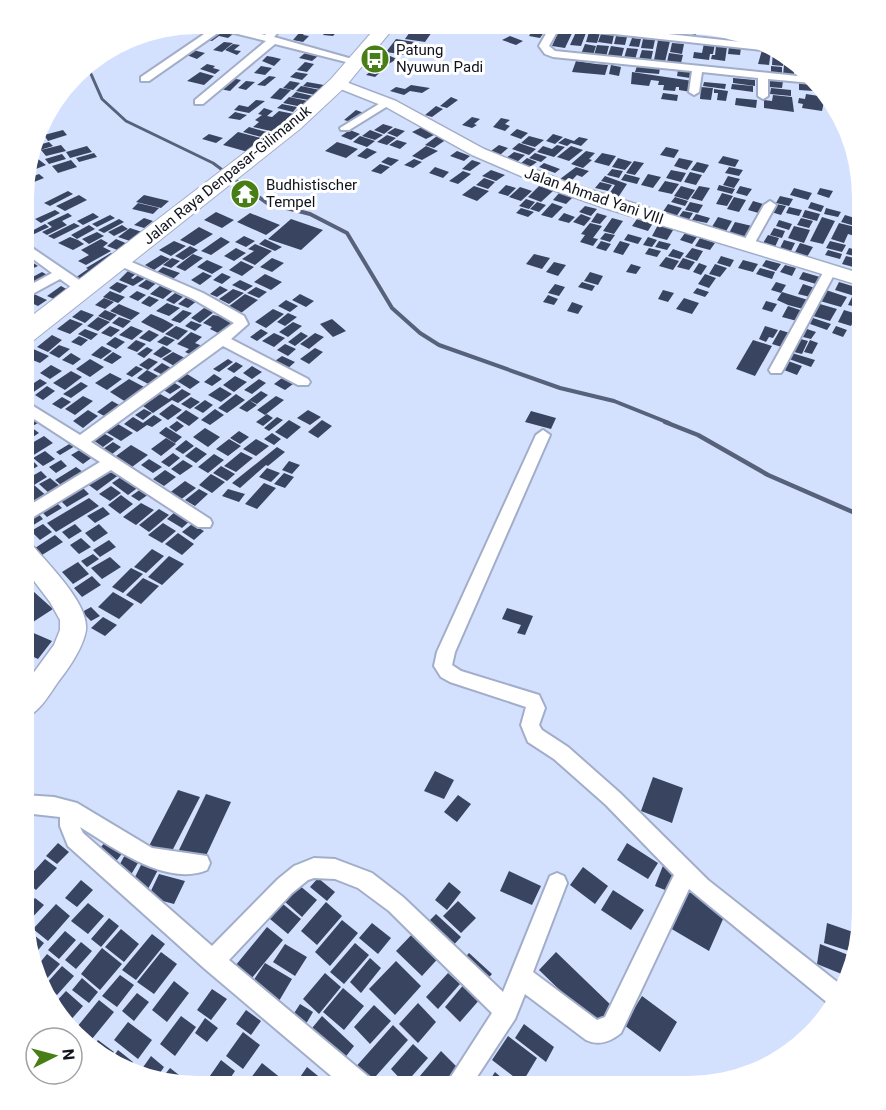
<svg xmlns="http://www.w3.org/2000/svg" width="886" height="1110" viewBox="0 0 886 1110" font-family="Roboto,sans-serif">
<rect width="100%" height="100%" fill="#d4e1fe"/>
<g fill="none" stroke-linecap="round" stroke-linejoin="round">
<path stroke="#57617a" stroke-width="3" d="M87,65L102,99L126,121L213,163L244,186"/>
<path stroke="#57617a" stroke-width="4" d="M242,185L267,203L310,214L347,233L392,308L420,333L439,345L560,388L614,401L669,423"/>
<path stroke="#57617a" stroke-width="4.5" d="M665,422L698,435L768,475L862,516"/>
</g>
<path fill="#394560" d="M285,24L308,29L303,35L309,36L303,42L293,40L299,33L280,29Z
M484,25H522L509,33Z
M523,25H549L540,38L529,36L534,28Z
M639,25H653L651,33L638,32Z
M656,25L671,26L669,36L654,34Z
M685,25H698L696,35L684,33Z
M329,27L339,29L333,36L323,35Z
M560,28L574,29L565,48L552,46Z
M412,29L432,32L425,42L405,39Z
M221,31L233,34L228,38L219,36L212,41L206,40Z
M726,31L740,37V41L725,40Z
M576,32L586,33L581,46L570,45Z
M589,32L600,33L597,43L586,42Z
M601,34L614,35L612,44L598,42Z
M510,36L523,41L516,45L502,40Z
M616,36L627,37L625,45L614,44Z
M632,38L641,39L639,47L629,46Z
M396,39L415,42L406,55L386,52Z
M643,39L655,40L653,49L641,48Z
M658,40L670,41L665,62L654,60Z
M224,42L233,43L222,52L213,50Z
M672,43L684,44L682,54L670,52Z
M704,43L715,44L713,54H710L709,60L693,58L694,52L702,53Z
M233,44L240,45L234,50L241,51L237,55L225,50Z
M585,44L596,46L593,55L581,54Z
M597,45L609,46L606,57L594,55Z
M611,46L624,48L621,59L607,58Z
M716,46L727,47L725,61L711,59L712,55H715Z
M729,46L741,48L740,55L728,54Z
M627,48L638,49L635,60L624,58Z
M191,49L197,51L205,53L197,59L184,54Z
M642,50L653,51L651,60L639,59Z
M762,50L771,51L769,65L758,64Z
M773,51L786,54L783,66L772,65Z
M305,53L318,56L312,61L299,58Z
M669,53L683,55L681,63L667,62Z
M267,56L273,57L281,59L274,66L262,61Z
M390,56L397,59L385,66L378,64Z
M576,61L596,64L608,65L605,75L572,72Z
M305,62L314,64L307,72L297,70Z
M207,64L215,66L213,68L220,70L215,74L200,69Z
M378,65L386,67L375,77L366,75Z
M611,65L621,67L619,76L609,74Z
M784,65L794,67V76L783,75Z
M261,66L272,68L265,75L254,73Z
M637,66L660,68L659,74L635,72Z
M771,66L782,67V75L771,74Z
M678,70L692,71L690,78L677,76Z
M200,72L214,76L204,85L187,81Z
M296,72L308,74L302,80L290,77Z
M632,72L693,81L691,92L679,90V87H676L675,91L663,90L664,85H658L659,81L651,80L649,86L631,84Z
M269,76L276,77L265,86L257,85Z
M232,78L241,80L230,91L220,89Z
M733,78L755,80V86L733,83Z
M769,80L783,81L782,88L769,87Z
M246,81L255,82L246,90L238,88Z
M290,81L300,83L293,90L283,88Z
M307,82L324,85L320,89L303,86Z
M704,82L726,84L725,89L703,86Z
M799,83L813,85V91L799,90Z
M732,84L753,86V92L731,89Z
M411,85L430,88L422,93L410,91L404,95L390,91L396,87L405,89Z
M301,86L320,90L315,95L296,91Z
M701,87L713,88L711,100L700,99Z
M280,88L291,90L281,100L270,98Z
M771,88L791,90V96L770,94Z
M714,89L728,91L726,101L717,100L718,93H714Z
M296,92L313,96L309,100L291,97Z
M663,93L678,95L677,101L661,99Z
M806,94L825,97L822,111L802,108L803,104L798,103L799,98L805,99Z
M773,95L792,97L794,112L764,108V100L772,101Z
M289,97L308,101L302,107L283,103Z
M451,97L458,100L447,108L440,106Z
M736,98L757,100L756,108L735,105Z
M256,100L265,101L249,113L234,110L239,105L248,107Z
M282,104L297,107L293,112L277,108Z
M436,106L443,109L432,117L425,115Z
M264,108L273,111L267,116L272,117L279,111L294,114L275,132L253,127L259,122L255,120L262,115L258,114Z
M356,110L364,113L351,122L344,120Z
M235,112L247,115L240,120L228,118Z
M472,117L480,119L474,124L477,125L472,128L462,125Z
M501,118L510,120L505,124L510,126L505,131L493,127Z
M383,124L393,127L384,134L374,130Z
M249,127L274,134L268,139L243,132Z
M422,127L436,134L426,139L412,132Z
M395,128L405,131L397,137L387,133Z
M517,129L528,133L521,139L510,135Z
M63,130L67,135L48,141L44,135Z
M350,130L360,134L351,140L341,136Z
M370,130L383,135L375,140L362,136Z
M238,132L265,139L248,152L223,145Z
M209,134L223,138L216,143L202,139Z
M553,134L563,137L555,144L546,141Z
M387,135L396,138L387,145L377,142Z
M360,136L375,141L367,147L353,142Z
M437,136L447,139L434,148L425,145Z
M529,136L544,140L535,147L521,143Z
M579,137L588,139L581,146L571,143L567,146L558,143L565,138L574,141Z
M397,140L407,143L400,149L389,145Z
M49,142L53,146L37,151L35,148V146Z
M337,142L347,145L358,149L346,158L325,151Z
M519,143L536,149L529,155L512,149Z
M61,145L66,151L46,156L41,150Z
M499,145L508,148L500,155L491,151Z
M557,145L565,147L554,157L537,152L543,146L552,149Z
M87,146L92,152L70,158L66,152Z
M426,146L438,151L422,160L412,156Z
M571,146L583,150L569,161L557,157Z
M666,147L679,150L674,158L660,155Z
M367,148L377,152L366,159L357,156Z
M457,151L470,156L464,161L450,156Z
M586,151L595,153L589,159L592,160L583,168L571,164Z
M514,152L525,155L516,163L505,159Z
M94,153L97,157L79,162L76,158Z
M535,153L547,157L541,162L529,158Z
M602,153L616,156L609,166L594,162Z
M62,154L66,159L49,164L45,159Z
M723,156L739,160L735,167L718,163Z
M388,157L399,160L391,166L381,162Z
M527,158L537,162L530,167L520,164Z
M618,158L632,162L625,170L612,167Z
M679,158L693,161L687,170L674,166Z
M38,159L46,165L36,169L29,163Z
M414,159L422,162L413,168L404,165Z
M71,160L77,167L58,173L52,166Z
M472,160L481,163L470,171L462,169Z
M634,161L644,163L635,175L626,173Z
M697,162L709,165L704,173L691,170Z
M544,163L560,169L555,173L539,167Z
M380,164L390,167L381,174L371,171Z
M435,167L449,172L443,178L429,173Z
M576,167L589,171L582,177L577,175L570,182L560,179Z
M729,167L743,170L739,176L725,173Z
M612,169L623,171L619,178L607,175Z
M491,170L505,175L496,181L482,176Z
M671,170L686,173L681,182L666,178Z
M463,171L471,174L458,184L449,181Z
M690,172L702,175L696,185L684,182Z
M39,174L44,178L29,184L26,181V179Z
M625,174L640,178L637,184L621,180Z
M648,174L661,177L653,188L641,185Z
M605,176L627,184L617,199L607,197L615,185L601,181Z
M728,176L740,179L734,188L723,185Z
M484,178L495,182L488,189L476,185Z
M665,181L679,184L672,194L658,191Z
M600,182L612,185L608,191L595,188Z
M506,185L516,188L508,196L498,193Z
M719,185L735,189L732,194L717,190Z
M474,186L489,191L477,201L462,195Z
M539,186L553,191L541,202L528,197Z
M681,186L695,190L688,200L674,196Z
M699,186L710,188L702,201L691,198Z
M740,186L752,189L747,196L736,193Z
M520,187L532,191L521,201L509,197Z
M794,188L812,193L808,200L790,195Z
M820,188L833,191L829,198L817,194Z
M68,191L73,194L50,206L44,203Z
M560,192L573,197L566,204L553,200Z
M722,193L733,196L727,206L716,204Z
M79,195L87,200L65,211L56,206Z
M144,195L169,201L161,208L136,202Z
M780,196L793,199L789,206L776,203Z
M675,197L688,201L685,206L671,202Z
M734,197L746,200L739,212L727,209Z
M526,199L535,202L529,209L519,206Z
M753,201L767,205L762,214L748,210Z
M537,202L546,205L539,212L530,209Z
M690,202L703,205L698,213L685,210Z
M811,202L824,206L821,212L808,208Z
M138,203L159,208L153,214L132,209Z
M552,203L563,207L552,218L541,215Z
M668,204L682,208L676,217L662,213Z
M776,204L786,206L781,215L771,212Z
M585,206L597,209L591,216L579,212Z
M789,207L802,210L799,216L786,213Z
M521,208L534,212L528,217L516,213Z
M826,208L841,212L838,217L824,214Z
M55,210L60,213L41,223L35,219Z
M805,210L820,214L817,221L802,217Z
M683,211L693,213L688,221L678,218Z
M216,212L234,220L222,228L204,220Z
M68,213L72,216L62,221L67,225L47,235L42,232L52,227L47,223Z
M93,213L99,217L83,225L77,221Z
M250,213L280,225L266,235L237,222Z
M564,213L575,217L569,223L558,220Z
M597,213L607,216L600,224L591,222Z
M581,214L591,218L584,226L573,222Z
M696,214L710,218L707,223L692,220Z
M110,215L115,218L97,227L92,224Z
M845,215L858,219L855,226L841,222Z
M718,217L732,221L725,233L710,230Z
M822,217L835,221L823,244L810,241Z
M144,218L153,221L144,228L134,225Z
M612,218L623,221L614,234L603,231Z
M801,218L813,221L809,228L797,225Z
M119,219L124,222L104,233L98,230Z
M291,219L323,230L301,250L268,239Z
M637,219L653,223L648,231L632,226Z
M779,220L792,224L789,230L776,226Z
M735,222L752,226L746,238L729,233Z
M74,223L80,226L54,239L48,236Z
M590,223L602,226L593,238L598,239L593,246L580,242L585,235L581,234Z
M659,223L675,227L667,240L652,236Z
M839,223L859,228L855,236L848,234L844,243L831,239Z
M45,224L49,227L30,236L26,234Z
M89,225L95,229L77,239L71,235Z
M122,225L128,229L114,236L108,232Z
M794,226L810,230L804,243L788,238Z
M199,227L213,234L194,246L180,240Z
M130,228L142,232L130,241L118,237Z
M774,228L785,231L782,238L770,235Z
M97,232L104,236L89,244L82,239Z
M605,233L615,235L610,242L600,239Z
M685,233L697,237L692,244L680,240Z
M628,234L642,238L638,244L624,240Z
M768,235L779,238L775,247L763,243Z
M244,236L255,241L246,247L235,242Z
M70,237L78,240L84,244L73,250L58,243Z
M221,237L230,242L211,255L201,251Z
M648,237L657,240L652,247L643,245Z
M700,238L715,243L710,250L695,246Z
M101,239L108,243L103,247L111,251L86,265L78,261L89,255L81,250Z
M116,239L128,244L120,251L107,246Z
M265,239L282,247L275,251L259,244Z
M784,240L795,243L790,253L779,250Z
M174,241L186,246L171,256L159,250Z
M601,241L611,244L606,251L596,248Z
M620,241L630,244L623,255L613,252Z
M659,241L671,244L667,250L655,247Z
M830,241L846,245L842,252L826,248Z
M800,243L813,247L807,257L794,254Z
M255,244L272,251L255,265L242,259L254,251L248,249Z
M190,246L198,250L183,260L175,256Z
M236,248L246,253L234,261L224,256Z
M649,248L661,251L657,257L645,254Z
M692,248L703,251L697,261L685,257Z
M849,248L862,251V258L846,254Z
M673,249L684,253L680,259L668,256Z
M828,250L842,254L840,259L825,255Z
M111,253L118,256L82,281L75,278L88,269L86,268Z
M193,254L203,258L185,271L176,267Z
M534,254L550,258L542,269L526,264Z
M161,255L170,259L154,270L145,265Z
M721,256L734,260L730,267L717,263Z
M846,256L862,260L861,269L842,264Z
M666,257L679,261L673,270L659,266Z
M172,258L180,261L171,268L163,265Z
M272,258L284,263L272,272L260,267Z
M683,258L695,262L689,270L677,267Z
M29,260L38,266L25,272V262Z
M207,260L223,267L212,274L197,267Z
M743,260L758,264L753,272L738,268Z
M766,260L781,264L776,271L762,266Z
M241,261L254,267L242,276L229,270Z
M554,262L566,265L558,276L546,272Z
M699,263L707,266L701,275L693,272Z
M631,264L641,267L636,274L626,272Z
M715,264L727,268L720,277L709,274Z
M785,265L796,268L792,276L780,272Z
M163,267L180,273L173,279L156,273Z
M760,268L775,272L772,279L756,274Z
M129,270L137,273L131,278L133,279L141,273L149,276L133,286L119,280Z
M42,272L51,277L37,285L29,279Z
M203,272L212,276L200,285L191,280Z
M590,272L603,276L598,285L584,281Z
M803,272L820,277L816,284L799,279Z
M222,273L231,277L222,284L213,280Z
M265,274L282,282L271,290L254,282Z
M705,274L716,278L709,288L698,284Z
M150,277L160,280L148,290L138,286Z
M240,280L253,286L245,291L232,285Z
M117,282L128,286L120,293L109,288Z
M582,282L595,286L592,291L578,287Z
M776,282L786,285L781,293L771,290Z
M839,282L862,289L861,298L835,290Z
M555,284L565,287L559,296L548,293Z
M803,284L815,288L810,297L798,294Z
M161,285L174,290L163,299L150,294Z
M61,286L70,291L56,300L47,296Z
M220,286L228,290L217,297L210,294Z
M256,287L267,292L259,298L247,293Z
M697,288L709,292L705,297L693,293Z
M233,289L244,293L229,304L219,299Z
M663,290L674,293L668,302L658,299Z
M826,290L847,297L841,307L820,301Z
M110,291L125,297L118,303L103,297Z
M137,291L146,295L138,301L129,297Z
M782,292L808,300L803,309L788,305L777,300Z
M175,293L183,297L174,304L166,300Z
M34,294L47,300L38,306L25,300Z
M245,294L258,300L241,313L228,307Z
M300,294L314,301L306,307L292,300Z
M548,295L558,299L554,305L543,302Z
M149,296L159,300L150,307L141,303Z
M188,296L198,300L188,308L178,304Z
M852,297L861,299L857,307L848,305Z
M104,298L114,302L105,309L95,305Z
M684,298L699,303L692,314L676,309Z
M286,300L298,306L290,312L278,306Z
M766,301L777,304L772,312L762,309Z
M572,302L583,306L578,314L567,311Z
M167,303L180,308L169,316L156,311Z
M119,304L140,313L131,320L110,311Z
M820,304L837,309L830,321L813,316Z
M788,306L803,311L797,321L782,317Z
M204,308L214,312L200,323L191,318Z
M273,309L284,314L266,328L255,322Z
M81,310L94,315L85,323L72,317Z
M105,310L117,315L110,321L98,316Z
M183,310L192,313L180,323L171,320Z
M844,310L857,314L851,326L838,322Z
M288,313L297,317L285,326L277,322Z
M151,314L163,319L174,325L163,333L141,322Z
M213,315L224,317L239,324L224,336L210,329L212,327L203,323Z
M858,316L862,317V330L853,327Z
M98,317L110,322L98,331L87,326Z
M119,317L131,321L123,328L112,323Z
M813,318L831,324L827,330L810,324Z
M70,319L83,324L70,334L57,329Z
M332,319L346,331L333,337L320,324Z
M191,321L202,325L195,331L185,326Z
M293,322L302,326L288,337L279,332Z
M110,326L120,330L111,337L101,333Z
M131,326L143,331L132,340L119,335Z
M176,326L188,331L178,340L165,334Z
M765,326L778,330L773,338L769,337L766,342L759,339Z
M836,326L847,330L843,337L832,333Z
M85,329L98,334L91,340L78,334Z
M261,329L268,333L257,341L250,337Z
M807,329L816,332L811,339L803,337Z
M149,330L159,335L150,342L139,338Z
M780,330L793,334L785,348L772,344Z
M191,332L202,337L195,343L207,348L196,357L185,352L189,349L177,344Z
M301,332L308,336L295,346L288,342Z
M274,333L285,338L274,347L262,341Z
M315,333L324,337L309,349L300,344Z
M52,335L62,340L48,352L37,347Z
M79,336L88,340L81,346L71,342Z
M165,336L175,340L167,346L157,342Z
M115,337L125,342L116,349L106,344Z
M797,338L808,341L802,354L790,351Z
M136,340L146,344L137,352L127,348Z
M753,340L772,346L755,376L736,369Z
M810,340L818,343L812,354L804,352Z
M285,344L296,349L288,356L277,350Z
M59,345L70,349L59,358L49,353Z
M102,346L112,351L101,359L91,355Z
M163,346L172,351L161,358L153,354Z
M147,347L153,350L144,358L137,354Z
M31,348L49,356L40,363L25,357V353Z
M315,348L323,352L309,364L300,359Z
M113,352L122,357L112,364L103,360Z
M173,352L187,359L176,367L162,359Z
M71,353L81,359L73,365L62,360Z
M792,353L815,360L811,367L789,359Z
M282,356L295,362L286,370L272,363Z
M149,358L158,362L148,370L139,365Z
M90,359L104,367L90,377L76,369Z
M228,359L233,362L219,372L213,369Z
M788,361L802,366L797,375L784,370Z
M236,362L243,366L234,373L227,369Z
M162,363L173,369L165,376L153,370Z
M51,365L62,371L50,379L40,373Z
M136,366L143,369L132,377L126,374Z
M252,366L262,372L252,379L243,373Z
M147,370L162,378L152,386L137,378Z
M71,371L82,377L65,390L53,383Z
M110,373L122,379L107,390L95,383Z
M187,374L200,382L190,389L177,381Z
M214,374L222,379L212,386L204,382Z
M235,376L247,382L234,392L223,385Z
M282,378L293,384L285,390L274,384Z
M40,379L47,383L32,393L25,389Z
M129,379L146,388L126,402L110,392Z
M259,379L266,383L252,394L244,390Z
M81,382L88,386L71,398L63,394Z
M173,382L181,387L170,394L162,389Z
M47,386L55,391L43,400L35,395Z
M220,387L232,394L221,402L208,395Z
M182,389L191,394L178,403L172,400L153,413L143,406L160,394L169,399Z
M261,391L268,395L257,404L249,400Z
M236,394L245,400L227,413L218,408Z
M83,396L93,401L75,415L65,409Z
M276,396L284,400L265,415L257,410Z
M62,397L71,402L61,409L52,404Z
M191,397L200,402L190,409L181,404Z
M205,400L213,405L203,413L194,408Z
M249,400L257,405L247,412L239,408Z
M112,401L121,406L106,417L97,412Z
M172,404L182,410L168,420L159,414Z
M144,409L152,413L143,420L135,415Z
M215,409L224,415L210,425L201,420Z
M88,410L98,416L83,428L73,421Z
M186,410L199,418L189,426L176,418Z
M308,410L321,417L310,425L297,418Z
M531,411L556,418L551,429L525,422Z
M267,414L273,418L263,426L256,422Z
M154,415L162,420L152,427L147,425L137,432L124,424L133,417L143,423Z
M32,417L38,423L31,427L39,433L25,442V421Z
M277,417L283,420L269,431L264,428Z
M289,420L301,427L287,439L275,432Z
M322,420L332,426L318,438L308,432Z
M177,421L184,426L176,432L169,427Z
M118,424L133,433L121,441L106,432Z
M166,427L182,437L175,443L159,433Z
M205,428L220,437L208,447L193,437Z
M239,431L249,437L240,444L230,438Z
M103,433L114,439L103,447L93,440Z
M272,433L281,439L274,445L264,439Z
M44,436L53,443L32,456L25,450V447Z
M166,438L176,444L161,456L151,449Z
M229,439L241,446L228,456L216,449Z
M256,439L269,446L256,456L243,449Z
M186,440L194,446L183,454L175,449Z
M113,442L121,447L111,455L103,449Z
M71,443L75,446L60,455L56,452Z
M131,445L148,455L132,467L116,456Z
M196,447L207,454L196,463L185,456Z
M277,447L285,452L268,466L266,465L240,488L232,483Z
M83,448L94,456L83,464L71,455Z
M45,451L55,459L43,466L33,458Z
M241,452L253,458L236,472L224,466Z
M173,453L180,458L169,467L161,462Z
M214,454L224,460L208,473L198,467Z
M31,459L38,466L28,472L25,469V463Z
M149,459L162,467L153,473L141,465Z
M61,460L67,466L56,473L49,467Z
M183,460L193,466L180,475L171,469Z
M289,461L300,465L292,474L282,470Z
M221,466L235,474L227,481L213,473Z
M76,467L83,472L62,486L55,480Z
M109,467L120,474L97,491L86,483Z
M267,468L280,473L271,482L259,477Z
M165,470L176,477L164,486L153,479Z
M41,471L47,477L34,485L27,479Z
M284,473L294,477L285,488L274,484Z
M211,474L225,482L212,493L199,485Z
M124,475L140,486L128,495L112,483Z
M50,478L61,487L50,494L39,484Z
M185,481L196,488L179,501L168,494Z
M264,483L276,488L257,509L245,504Z
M34,485L48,497L33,506L25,499V491Z
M80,485L89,494L67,507L58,498Z
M111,486L121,493L110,501L99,494Z
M141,489L149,494L139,501L131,496Z
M199,489L208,494L195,506L185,500Z
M228,489L245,494L239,502L222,496Z
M121,495L133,504L120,514L108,505Z
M89,498L99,506L56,532L47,523Z
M56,502L62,508L47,517L41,511Z
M141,503L154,510L136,525L123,517Z
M103,507L110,514L95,523L87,516Z
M159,509L169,515L149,532L139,525Z
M36,511L43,519L27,529L25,518Z
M176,511L191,520L182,528L167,519Z
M163,523L176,531L162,543L148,535Z
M43,524L52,532L40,540L31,531Z
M75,524L82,531L69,539L62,532Z
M99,524L108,533L94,542L85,533Z
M192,524L204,531L194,540L182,532Z
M178,533L194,544L182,555L165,544Z
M55,535L63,542L42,555L35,548Z
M81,538L91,547L79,554L70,545Z
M109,540L116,547L100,557L93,550Z
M152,549L164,556L146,573L134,567Z
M93,554L99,559L87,567L81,561Z
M169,556L184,564L162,585L148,577Z
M110,557L121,567L102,579L91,568Z
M78,562L89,574L73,584L62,572Z
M131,568L143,574L123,593L112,587Z
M25,571L36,581L25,589Z
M92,576L101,585L82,597L74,588Z
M143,578L159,586L141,604L126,595Z
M33,591L53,609L33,622L25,614V597Z
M113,592L134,604L119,619L98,607Z
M91,607L100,616L91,621L82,612Z
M507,608L533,616L525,635L517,633L521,625L502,619Z
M103,617L117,625L105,636L91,628Z
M29,631L52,641L38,659L25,653V636Z
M435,771L454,780L444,799L424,791Z
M653,777L683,788L672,823L641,811Z
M178,790L200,797L171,853L149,846Z
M206,794L231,802L204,860L178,852Z
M458,795L471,804L457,822L444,812Z
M106,841L124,851L114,864L96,853Z
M58,843L69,852L57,864L46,856Z
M627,843L658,863L648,879L617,860Z
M24,853L34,861L24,871Z
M126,853L141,858L129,878L115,873Z
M45,859L57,868L36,890L25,881Z
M144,859L161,864L147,891L131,885Z
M664,863L678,869L670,892L655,886Z
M583,867L608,886L595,904L570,885Z
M509,871L541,886L532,905L500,891Z
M159,874L185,881L174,904L148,897Z
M318,878L335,892L327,901L310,887Z
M81,880L93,890L77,907L65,898Z
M449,882L461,892L447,910L435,900Z
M299,885L317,900L302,917L284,901Z
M688,889L727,910L709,951L670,928Z
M613,890L644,910L631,930L601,910Z
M35,898L44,905L27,923L24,910Z
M458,901L476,918L461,933L443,916Z
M326,902L342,916L317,945L301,931Z
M88,903L104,916L88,934L71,921Z
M56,904L70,916L48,941L33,929Z
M283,904L301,919L288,934L270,919Z
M436,914L461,937L449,950L424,926Z
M109,918L119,926L101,947L91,939Z
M342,920L358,933L330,966L315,952Z
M372,923L391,938L378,954L359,938Z
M827,923L856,933L852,952L824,943Z
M267,927L283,940L247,984L231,971Z
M121,929L139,944L124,962L105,947Z
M417,929L443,953L422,976L396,951Z
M29,931L44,943L35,954Z
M65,931L76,940L59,959L48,950Z
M152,934L165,944L136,980L122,970Z
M81,942L92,951L76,969L65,960Z
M355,943L369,955L344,984L330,972Z
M285,944L307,957L295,976L273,962Z
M820,944L851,956L844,975L817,964Z
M102,948L122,964L100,990L81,974Z
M161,952L177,964L154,994L137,982Z
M556,952L615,1009L599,1028L539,970Z
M469,953L492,974L483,984L460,963Z
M47,954L60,964L43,983L38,965Z
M370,958L381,968L361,993L350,982Z
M396,961L421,986L395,1015L369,989Z
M265,963L292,979L279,1001L251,984Z
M62,966L74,976L57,995L45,985Z
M325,973L341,987L319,1014L303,999Z
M448,973L460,984L438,1009L426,997Z
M120,975L134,985L117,1007L102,996Z
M82,978L98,992L89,1003L72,990Z
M174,981L189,993L167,1022L152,1010Z
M465,983L481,998L460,1022L445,1007Z
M343,988L364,1006L344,1030L323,1012Z
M212,989L227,999L211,1020L197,1010Z
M66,991L83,1006L69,1022L53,1005Z
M137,993L149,1002L134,1021L122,1011Z
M642,996L677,1022L660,1052L624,1025Z
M99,1000L114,1012L92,1039L77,1027Z
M418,1003L436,1022L418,1043L399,1024Z
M300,1004L313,1012L303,1029L289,1021Z
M374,1005L391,1021L370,1044L354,1027Z
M246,1010L261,1021L251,1035L236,1024Z
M181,1016L196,1027L175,1056L160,1044Z
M322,1016L354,1046L340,1064L308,1033Z
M205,1018L218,1028L207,1042L195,1033Z
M128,1022L152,1040L138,1059L114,1040Z
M524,1024L554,1047L546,1062L515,1038Z
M393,1025L408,1040L368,1085L353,1070Z
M243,1032L260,1045L243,1069L226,1056Z
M508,1036L537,1058L522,1083L492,1060Z
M98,1040L114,1052L108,1059L102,1057L92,1047Z
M413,1044L428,1058L405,1084L391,1069Z
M118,1050L133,1062L130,1066L111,1060Z
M441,1051L460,1070L446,1086H417L414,1083Z
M151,1056L164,1067L158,1076L141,1070Z
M221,1060L235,1071L225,1086H203Z
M262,1063L282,1079L277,1086H245Z
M307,1067L328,1084L327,1086H294Z
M170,1068L179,1075L175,1082L162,1078Z
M495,1072L511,1086H486Z"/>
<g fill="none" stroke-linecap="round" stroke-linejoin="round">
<g stroke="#a2aec9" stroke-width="4">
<path id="street" d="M204,24H221L265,35L276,24H285L274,37L363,62L358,65L275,44L203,104H195V100L266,41L222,30L149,81H141V77L213,28Z
M551,25H585L760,44L774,49L770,51L559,28L549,46L555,51L807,77L812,83L768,79V96L763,99L758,96V78L702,72L699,92L694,95L689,92L692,71L553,57L545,54L539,46Z
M387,99L392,102L391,104L349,130H341L340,128Z
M770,201L776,205L753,246L747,250L743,249L741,246L764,205Z
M25,243L88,286L89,289L88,292H78L60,279L25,298V288L52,273L25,253Z
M120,257L203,293L244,316L248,324L231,339L308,379L310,382L308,385H298L223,346L91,442L210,519L212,523L210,527H198L111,470L25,522V508L100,462L25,413V401L80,435L234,323L193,299L116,264L114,261Z
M830,267L836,271L783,370L781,373H771L769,370L824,271Z
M543,430L550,435L455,652L452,665L461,671L539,695L545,708L539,725L542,730L568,747L620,793L708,880L841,985L834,1006L829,1004L689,889L621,1033C610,1042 599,1046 586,1040L525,994L515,1019L471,1086H445L492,1013L389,911L358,888L335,879L314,878L308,880L292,893L229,960L370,1078L374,1086H343L205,969L68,846L60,826V817L24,813V795L54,797L77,803L152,848L207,856L210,863L207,870C166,887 114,848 80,827L83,833L212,946L278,879L294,866L314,858L335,859L372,873L403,897L503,992L550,876L557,873L564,876L567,883L533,972L597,1020L605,1017L674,875L606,805L554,759L528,742L521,725L526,707L450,682L441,677L434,666L437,652L536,435Z"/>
</g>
<g stroke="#a2aec9" stroke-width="3">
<path id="secondary" d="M338,79L396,101L484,149L568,183L862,274V286L608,209L556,191L472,155L386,107L333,86L331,83L333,80Z
M25,543L33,546C49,565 89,604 86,630C83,648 69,668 58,682C49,695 39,713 24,718V686L54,645L60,630V620L50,602L25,569Z"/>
</g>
<g stroke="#a2aec9" stroke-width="2">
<path id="highway" d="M378,25H396L345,87L300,129L34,340L25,342V321L286,121L331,79Z"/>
</g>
<use href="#street" fill="#fff" fill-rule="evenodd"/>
<use href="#secondary" fill="#fff" fill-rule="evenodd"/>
<use href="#highway" fill="#fff" fill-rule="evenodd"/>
</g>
<defs>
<g id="bus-disc" transform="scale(1.5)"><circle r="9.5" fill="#477e16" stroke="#fff"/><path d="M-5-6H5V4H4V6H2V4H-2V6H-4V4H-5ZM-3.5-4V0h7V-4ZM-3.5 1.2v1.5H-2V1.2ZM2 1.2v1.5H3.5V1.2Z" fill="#fff"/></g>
<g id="temple-disc" transform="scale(1.5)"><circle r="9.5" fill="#477e16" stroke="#fff"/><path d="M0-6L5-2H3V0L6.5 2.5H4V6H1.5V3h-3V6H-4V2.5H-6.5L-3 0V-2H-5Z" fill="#fff"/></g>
</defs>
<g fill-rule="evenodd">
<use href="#bus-disc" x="375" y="59"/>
<use href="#temple-disc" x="245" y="194"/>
</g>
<g text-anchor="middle" stroke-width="6" stroke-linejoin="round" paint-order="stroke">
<g font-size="15" fill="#0f131d" stroke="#fff" text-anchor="start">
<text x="396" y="55">Patung<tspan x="396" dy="17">Nyuwun Padi</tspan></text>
<text x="266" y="190">Budhistischer<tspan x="266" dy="17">Tempel</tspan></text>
</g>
<g font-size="15" fill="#0f131d" stroke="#fff">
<text transform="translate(227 175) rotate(-39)" y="5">Jalan Raya Denpasar-Gilimanuk</text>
<text transform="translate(594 196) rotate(19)" y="5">Jalan Ahmad Yani VIII</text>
</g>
</g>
<path d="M0 0H886V1110H0ZM197 34H689A163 163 0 0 1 852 197V913A163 163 0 0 1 689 1076H197A163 163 0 0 1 34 913V197A163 163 0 0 1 197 34Z" fill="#fff" fill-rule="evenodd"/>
<g transform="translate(54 1056) rotate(84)"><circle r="28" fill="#ffffff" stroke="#9fa1a5" stroke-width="1.5"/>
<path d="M0-4.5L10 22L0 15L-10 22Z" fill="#477e16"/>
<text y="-9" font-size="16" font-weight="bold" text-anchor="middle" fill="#0f131d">N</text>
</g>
</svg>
